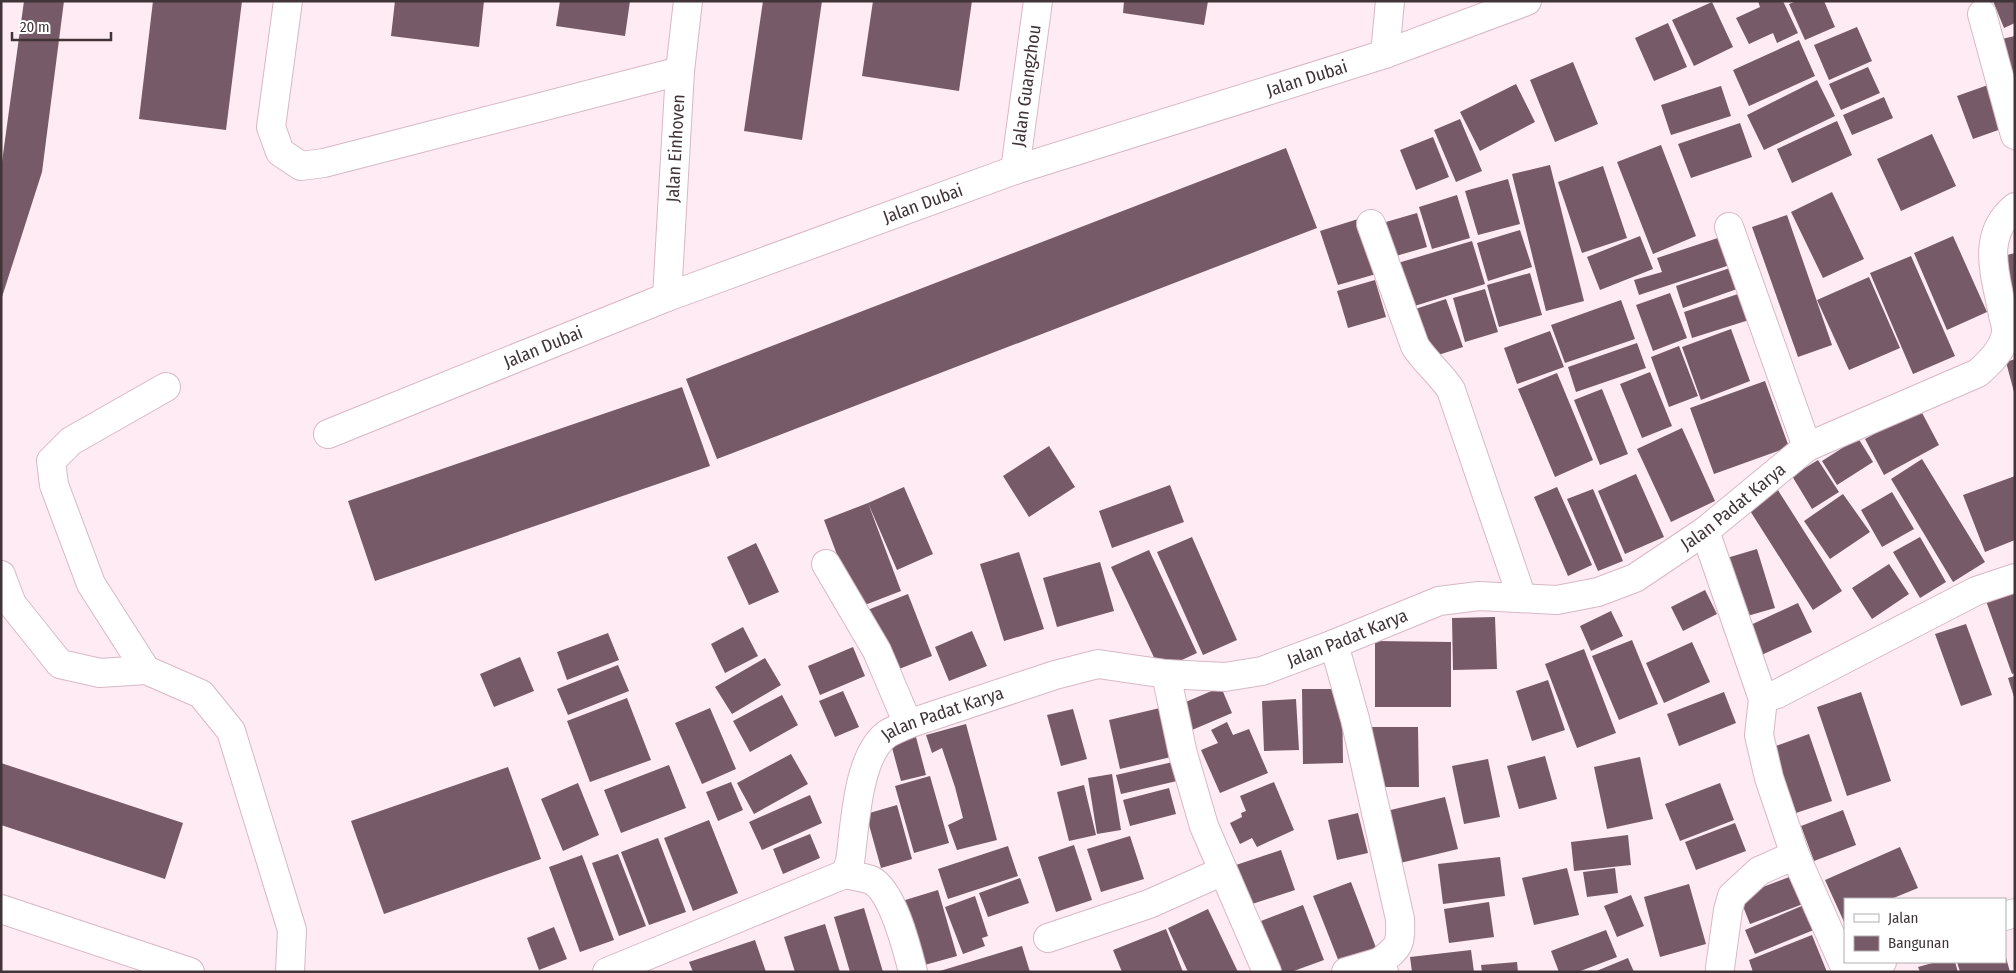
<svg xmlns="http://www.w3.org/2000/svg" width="2016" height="973" viewBox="0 0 2016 973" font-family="'Fira Sans Condensed',sans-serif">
<rect width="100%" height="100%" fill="#ffebf3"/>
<path fill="#765a67" d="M24,1H64L42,172L2,297L1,169Z
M153,1H242L226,130L139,119Z
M395,1H484L479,47L391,36Z
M560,1H630L625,36L556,26Z
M763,1H822L802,140L744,131Z
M873,1H972L959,91L862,76Z
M1124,1H1208L1204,25L1123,13Z
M1758,1H1783L1798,33L1777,43L1773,33L1749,44L1736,18L1760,7Z
M1797,1H1824L1835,27L1805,40L1789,4Z
M1993,1H2015V23L2004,28Z
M1712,2L1733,47L1694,66L1672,20Z
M1668,23L1687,67L1654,81L1635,38Z
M1857,27L1872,61L1829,80L1814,45Z
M2015,36V110L1997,40Z
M1799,40L1815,76L1749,106L1733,70Z
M1573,62L1598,124L1555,142L1530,80Z
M1868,67L1880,93L1841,110L1829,84Z
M1817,80L1835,116L1764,150L1747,115Z
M1516,84L1535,122L1480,151L1460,112Z
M1988,85L2004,128L1973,139L1957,96Z
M1721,86L1731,116L1671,135L1661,105Z
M1884,97L1893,118L1852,135L1843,115Z
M1460,119L1482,171L1456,182L1434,130Z
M1837,121L1852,155L1792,183L1777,149Z
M1740,123L1752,157L1691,178L1678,144Z
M1932,134L1956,186L1901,211L1877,159Z
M1433,137L1449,177L1416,190L1400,150Z
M1661,145L1696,236L1653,254L1617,162Z
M1286,148L1317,228L717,459L686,379Z
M1550,165L1584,301L1546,311L1512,174Z
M1603,166L1627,238L1582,253L1558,182Z
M1508,179L1520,224L1478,235L1465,191Z
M1832,192L1864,259L1823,278L1791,212Z
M1457,195L1470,238L1432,249L1419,207Z
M1417,213L1427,247L1389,258L1379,224Z
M1787,215L1832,345L1798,357L1752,227Z
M1358,219L1376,274L1338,285L1320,231Z
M1520,230L1532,267L1488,281L1477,243Z
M1727,235L1736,263L1639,295L1634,280L1662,272L1657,258Z
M1640,236L1653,269L1600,290L1587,257Z
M1953,236L1987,312L1947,330L1914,253Z
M1472,241L1485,284L1405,309L1391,265Z
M2015,253V300H2014L2003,256Z
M1911,256L1955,356L1913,374L1870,273Z
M1733,267L1740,288L1683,308L1676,286Z
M1530,273L1542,315L1499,327L1487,285Z
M1869,277L1900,348L1849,370L1817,300Z
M1375,280L1386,317L1348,328L1337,291Z
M1485,289L1498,332L1465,342L1453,298Z
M1670,293L1687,338L1653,351L1636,305Z
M1741,293L1749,320L1692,338L1684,312Z
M1446,299L1463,347L1426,359L1409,311Z
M1621,300L1635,339L1565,363L1551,325Z
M1731,329L1750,381L1701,400L1682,347Z
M1550,331L1564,367L1517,384L1504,348Z
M1637,343L1646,368L1576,392L1568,367Z
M1679,346L1698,396L1669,407L1651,357Z
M2015,359V392H2014L2006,362Z
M1650,372L1672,426L1642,438L1620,384Z
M1557,373L1593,460L1555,477L1518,389Z
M1765,381L1789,447L1714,474L1690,408Z
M682,387L710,466L375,581L348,501Z
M1602,389L1628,454L1600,465L1574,400Z
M1920,409L1939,445L1884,475L1865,439Z
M1682,428L1715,501L1671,522L1637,449Z
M1858,438L1873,462L1837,485L1822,461Z
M1049,446L1075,487L1029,517L1003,476Z
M1922,459L1985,562L1953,582L1891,479Z
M1818,460L1839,492L1812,509L1792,476Z
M1636,474L1664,537L1625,554L1598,491Z
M2015,476V540L1985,552L1963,495Z
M1170,485L1184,522L1112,548L1099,511Z
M904,487L933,554L897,570L868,503Z
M1557,487L1592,565L1568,576L1534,497Z
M1776,487L1842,591L1813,610L1747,506Z
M1593,489L1623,561L1598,571L1567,499Z
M1892,492L1914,529L1882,547L1861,510Z
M1843,494L1870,532L1830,559L1804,521Z
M868,503L901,591L857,608L824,520Z
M1192,537L1237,640L1203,655L1157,552Z
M1920,537L1946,582L1920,598L1893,552Z
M756,543L779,592L749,605L727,557Z
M1757,549L1775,608L1737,619L1720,560Z
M1149,550L1197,653L1160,670L1111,567Z
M1019,552L1044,629L1004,641L980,564Z
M1100,562L1114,611L1057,627L1043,578Z
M1889,564L1909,594L1872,619L1852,588Z
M2015,588V673L2012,674L1985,598Z
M1705,590L1717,614L1683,631L1671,607Z
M908,594L932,656L889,673L865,611Z
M1798,603L1812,632L1755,658L1742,629Z
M1611,611L1623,636L1591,651L1580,626Z
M1495,617L1497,669L1453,670L1452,618Z
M1966,624L1992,695L1961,706L1935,634Z
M743,627L758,656L725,673L711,644Z
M972,631L987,666L949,681L935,647Z
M608,633L619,660L567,680L557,652Z
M1632,640L1658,704L1619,720L1592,656Z
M1375,641L1451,642V707H1375Z
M1692,642L1710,682L1664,703L1646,663Z
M853,647L865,676L820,695L808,666Z
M1584,649L1616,733L1577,748L1545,664Z
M520,657L534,691L494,707L480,674Z
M765,658L781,685L732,714L715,687Z
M618,665L629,691L568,715L557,689Z
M2015,676V697H2014L2008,678Z
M1548,680L1565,730L1532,741L1516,691Z
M1221,687L1232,713L1192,730L1181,704Z
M1302,689H1342L1343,763L1303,764Z
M843,691L859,727L835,737L819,701Z
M1724,692L1736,723L1679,746L1667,714Z
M1861,692L1891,781L1847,796L1817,707Z
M782,695L798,725L750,752L733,721Z
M627,698L651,760L590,782L567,721Z
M1296,699L1299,750L1264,751L1262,701Z
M710,708L736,769L702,784L675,723Z
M1160,708L1171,757L1120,769L1109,720Z
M1073,709L1087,759L1061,766L1047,715Z
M1227,722L1233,735L1249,729L1268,773L1220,793L1201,750L1218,743L1211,730Z
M966,724L997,840L957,850L948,825L963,818L955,787L942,748L932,753L926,735Z
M1372,727H1418L1419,787H1373Z
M1809,734L1832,801L1796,813L1773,747Z
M916,737L926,775L901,781L891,744Z
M791,754L808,784L754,814L737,783Z
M1545,756L1557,799L1519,809L1507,766Z
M1640,757L1653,819L1607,829L1594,767Z
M1488,759L1500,817L1464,824L1452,766Z
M1173,762L1177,781L1121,794L1116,775Z
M1,763L183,823L165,879L1,825Z
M669,765L686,808L621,833L604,790Z
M508,767L541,859L384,914L351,821Z
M1112,774L1121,830L1097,834L1088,778Z
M930,776L949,843L914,853L895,786Z
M731,782L743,810L718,821L706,792Z
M1274,782L1294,830L1257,847L1252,838L1240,844L1230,823L1242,817L1241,813L1246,811L1240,796Z
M578,783L599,835L563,851L541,799Z
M1720,783L1734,820L1680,841L1665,804Z
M1084,785L1096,835L1069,841L1057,792Z
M1169,788L1176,814L1130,826L1123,800Z
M810,795L822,823L762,850L749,822Z
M1445,797L1458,849L1392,865L1378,813Z
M897,805L912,859L881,868L866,814Z
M1843,810L1856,845L1814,861L1801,826Z
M1358,813L1368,853L1337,860L1328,820Z
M709,820L738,893L693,911L664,838Z
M1735,823L1746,851L1696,870L1685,842Z
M810,834L820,858L783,874L773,849Z
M1628,835L1631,865L1574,871L1571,842Z
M1130,836L1144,879L1101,892L1087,849Z
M658,838L686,912L649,925L621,852Z
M1074,845L1092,900L1056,912L1038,857Z
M1008,846L1018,876L948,899L938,869Z
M1900,847L1918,888L1891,899H1845V924L1825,880Z
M1281,850L1295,890L1249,905L1236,865Z
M618,854L646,926L619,936L592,863Z
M582,855L614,940L580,952L549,867Z
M1500,857L1505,896L1443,904L1438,864Z
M1567,868L1579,915L1534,925L1522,878Z
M1615,868L1618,893L1587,897L1583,872Z
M1792,876L1803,904L1750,924L1739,896Z
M1020,878L1029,903L988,917L979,893Z
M1351,882L1378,953L1341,967L1313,896Z
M1689,884L1706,944L1660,957L1644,897Z
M938,890L957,956L921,966L902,901Z
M1631,895L1644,926L1617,937L1604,906Z
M975,896L988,936L982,938L985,946L963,954L945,907Z
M1489,902L1494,937L1449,943L1444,909Z
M1811,902L1821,927L1755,954L1745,930Z
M1303,905L1324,960L1291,972H1280L1261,921Z
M864,908L883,972H850L834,917Z
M1208,909L1238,972H1188L1168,928Z
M825,924L840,972H795L784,937Z
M554,927L567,959L539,970L527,938Z
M1166,929L1183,972H1122L1113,950Z
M1606,930L1617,957L1578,972H1559L1551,951Z
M1812,935L1827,972H1753L1749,960Z
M755,940L766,972H693L689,962Z
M1022,946L1030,972H940V971Z
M1471,950L1474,972H1412L1410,957Z
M2005,954L2010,972H1960L1957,962H2005Z
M1628,958L1634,972H1594Z
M1517,962L1518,972H1482L1481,965Z
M1936,962H1955L1958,972H1920L1918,967Z"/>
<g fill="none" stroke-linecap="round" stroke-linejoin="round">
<g stroke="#d8b8c6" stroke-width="30">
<g id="minor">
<path d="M288,1L271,127L280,152L301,166L324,163L680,71"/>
<path d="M1982,14L2015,135"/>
<path d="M1385,54L1390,1"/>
<path id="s1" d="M1015,170L1038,1"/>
<path d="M1371,224L1415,346C1425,362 1441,374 1451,390L1522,598"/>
<path d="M1729,227L1807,447"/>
<path id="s2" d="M667,297L680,71L688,1"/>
<path id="s3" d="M328,434L667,297L1015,170L1385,54L1527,1"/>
<path d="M1705,531L1763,699"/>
<path d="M826,564L877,651L908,724"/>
<path d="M1,575L12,604L60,664L100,673L146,670L201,694L231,731L292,930L290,972"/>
<path d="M1334,644L1355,719L1400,919C1401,945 1400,946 1380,962"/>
<path d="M146,670L91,584L54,485L51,461L71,441L166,387"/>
<path d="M1166,674L1183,754L1204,826L1267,972"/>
<path d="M845,874C853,876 864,877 871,880C893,891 907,949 913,972"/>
<path d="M2005,916L2015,913"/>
<path d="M1048,938L1149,904L1223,871"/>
<path d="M1720,968L1728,910L1732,896L1759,871L1795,855"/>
<path id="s4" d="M607,972L845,874L850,862C855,827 857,756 887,734C893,730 902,727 908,724L1055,675L1098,664L1166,674L1225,677L1262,671L1334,644L1439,601L1479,596L1557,600L1598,592L1635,578L1705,531L1807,447L1978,373C1990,362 2003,350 2006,333C2007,326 2003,317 2002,310C1995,273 1981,235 2015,207"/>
<path d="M1346,972L1380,962L1384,972"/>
<path d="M1847,972L1795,855L1769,778L1759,735L1763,699L1777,694L1976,591L2015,578"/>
<path d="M1860,972L1882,962"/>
</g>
</g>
<g stroke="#d8b8c6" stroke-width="30">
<path id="major" d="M1,909L190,972"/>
</g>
<use href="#minor" stroke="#fff" stroke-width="28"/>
<use href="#major" stroke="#fff" stroke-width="28"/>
</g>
<g text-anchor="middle" stroke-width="5" stroke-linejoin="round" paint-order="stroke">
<g font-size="18" fill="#403439" stroke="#fff">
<text dy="6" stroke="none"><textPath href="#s3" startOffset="1042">Jalan Dubai</textPath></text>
<text dy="6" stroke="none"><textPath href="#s1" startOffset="85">Jalan Guangzhou</textPath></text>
<text dy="6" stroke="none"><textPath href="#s2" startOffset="149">Jalan Einhoven</textPath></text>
<text dy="6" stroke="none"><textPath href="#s3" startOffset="638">Jalan Dubai</textPath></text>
<text dy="6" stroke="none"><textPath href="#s3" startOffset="232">Jalan Dubai</textPath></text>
<text dy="6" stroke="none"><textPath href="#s4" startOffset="1306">Jalan Padat Karya</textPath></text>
<text dy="6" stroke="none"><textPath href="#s4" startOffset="886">Jalan Padat Karya</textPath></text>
<text dy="6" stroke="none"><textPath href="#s4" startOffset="466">Jalan Padat Karya</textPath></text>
</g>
</g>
<rect width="2016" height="973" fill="none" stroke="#403439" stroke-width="5"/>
<rect x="1844" y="898" width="162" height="65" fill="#ffffff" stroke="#b3aeb0"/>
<rect x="1854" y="914" width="25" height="8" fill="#ffffff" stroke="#b3aeb0"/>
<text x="1888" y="923" font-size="15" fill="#403439">Jalan</text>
<rect x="1854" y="936" width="25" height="15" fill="#765a67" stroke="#b3aeb0"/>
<text x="1888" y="948" font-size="15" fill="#403439">Bangunan</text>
<path d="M12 32v8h99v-8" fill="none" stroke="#403439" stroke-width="2.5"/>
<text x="20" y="32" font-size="15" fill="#403439" stroke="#ffffff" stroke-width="4" paint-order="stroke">20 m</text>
</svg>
